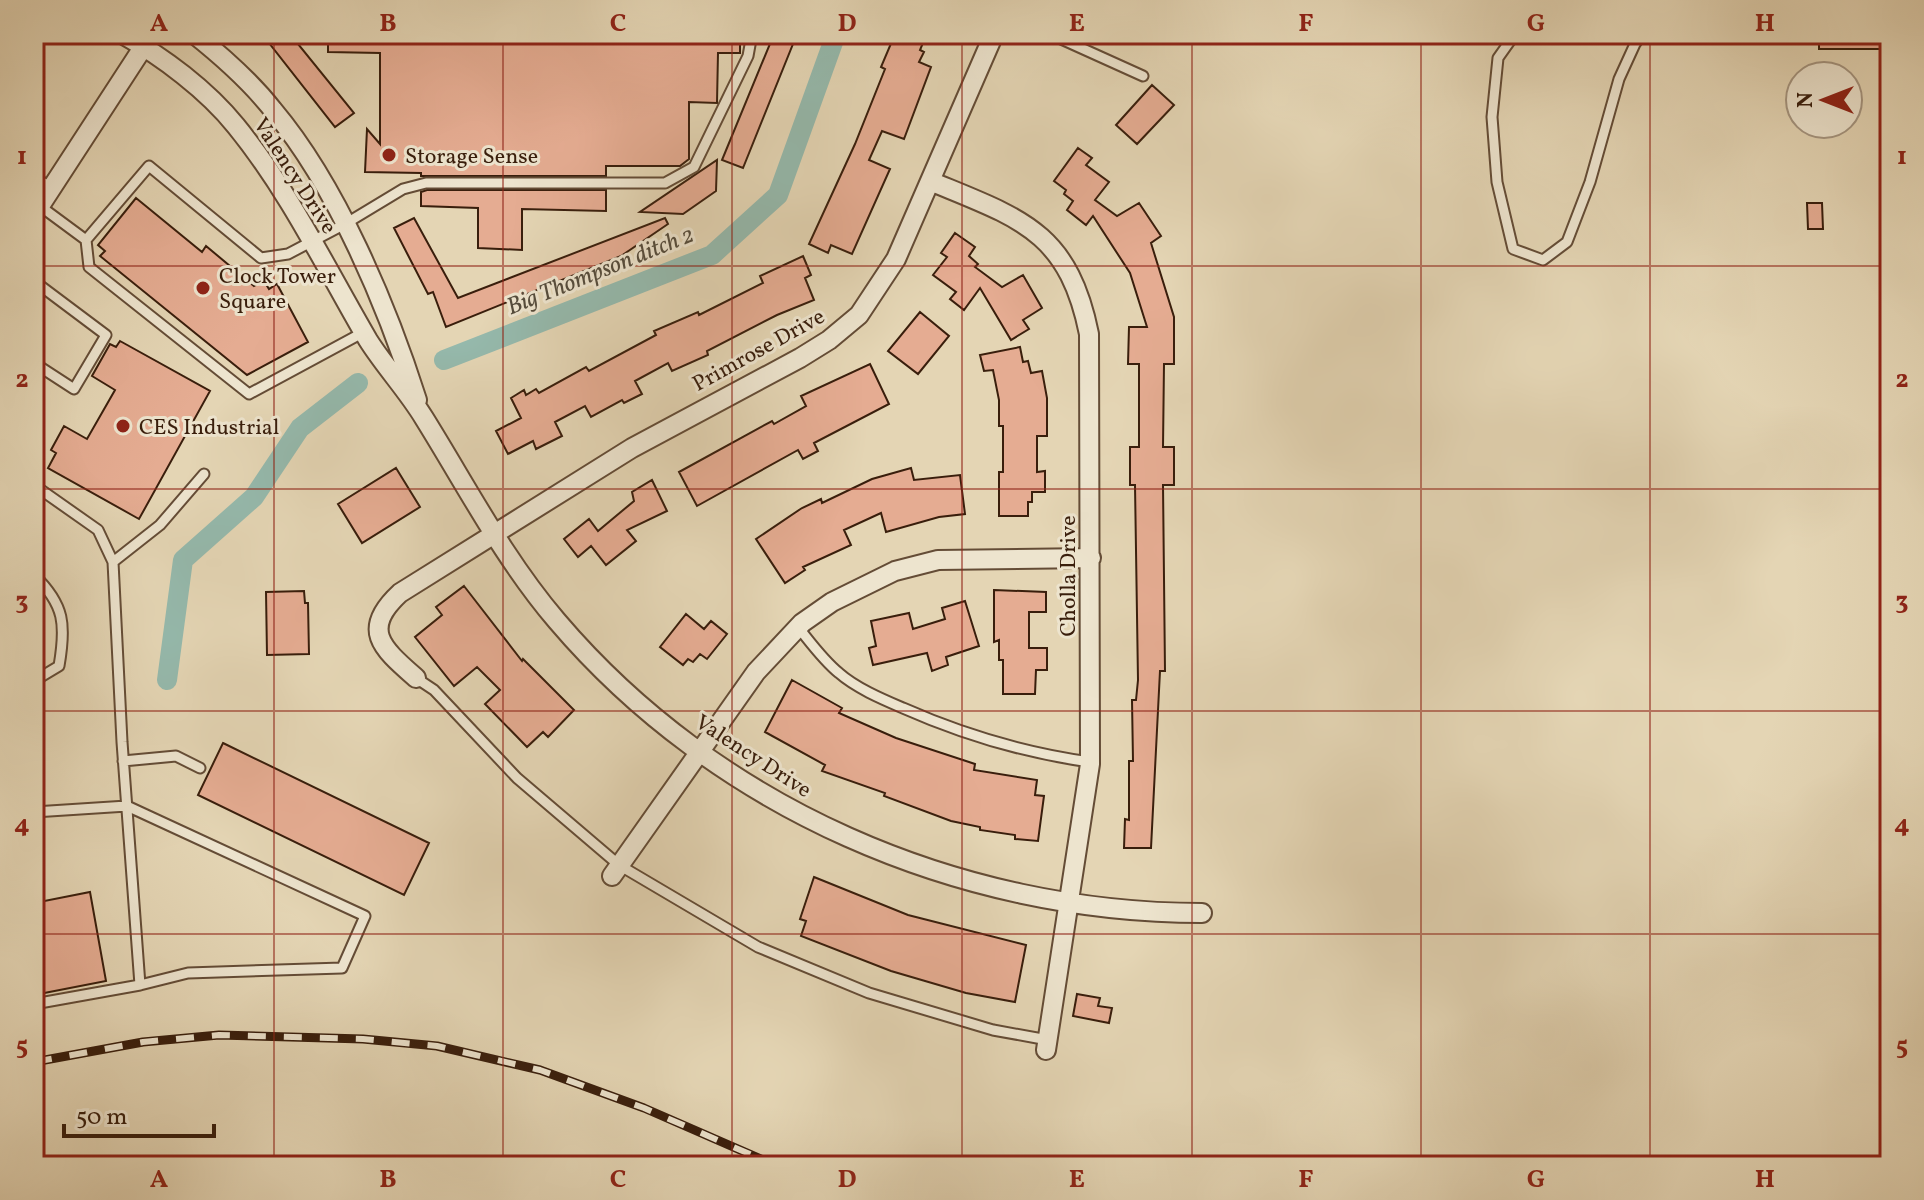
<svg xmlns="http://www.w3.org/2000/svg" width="1924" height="1200" viewBox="0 0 1924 1200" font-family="Vollkorn,serif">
<rect width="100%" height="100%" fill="#e4d5b4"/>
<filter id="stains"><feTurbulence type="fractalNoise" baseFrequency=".0025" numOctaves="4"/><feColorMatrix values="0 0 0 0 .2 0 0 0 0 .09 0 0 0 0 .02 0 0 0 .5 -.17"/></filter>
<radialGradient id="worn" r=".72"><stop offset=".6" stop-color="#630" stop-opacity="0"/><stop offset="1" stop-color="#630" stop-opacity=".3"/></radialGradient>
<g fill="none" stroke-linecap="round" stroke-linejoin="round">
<path stroke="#95b9ac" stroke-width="20" d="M444,360L712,255L778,195L836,34
M167,680L183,560L254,497L300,428L358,383"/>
</g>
<path fill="#e5ac92" stroke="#391e0c" stroke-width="2" d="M262,34H290L354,113L335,127Z
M328,34H740V53H718L717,103L689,102V159L680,166H606V176H421V173L365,172L367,129L380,144V53L328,52Z
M774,34H797L743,168L722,160Z
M895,34H915L925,38L920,50L924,52L919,62L931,67L904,139L882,131L869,160L890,169L852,254L831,245L828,253L809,244L855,144L885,69L881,67Z
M1819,34H1880V49H1819Z
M1152,85L1174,105L1137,144L1116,125Z
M1078,148L1092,158L1086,165L1109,182L1095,200L1117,216L1139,203L1161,236L1151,243L1174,317V364H1164L1163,447H1174V485H1163L1165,671H1160L1151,848H1124L1125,819L1129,820V761H1133L1132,700H1136L1138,680L1135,485H1130V447H1139V364H1128L1129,327H1147L1130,273L1093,216L1086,225L1067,210L1073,201L1064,194L1066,190L1054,181Z
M717,160L716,191L683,214L640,212Z
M427,190H606V211L522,209V250L478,248V208L421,206V192Z
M136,198L202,252L206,246L254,286L264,281L269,289L277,284L308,342L247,375L100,256L105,251L98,245Z
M1807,203H1822L1823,229H1808Z
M414,218L458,298L665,218L668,224L621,256L446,327L433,292L428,294L394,228Z
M955,233L975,247L969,256L978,264L975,267L1002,287L1023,275L1042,308L1023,320L1029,329L1011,340L980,288L964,310L950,299L956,292L933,275L947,257L941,253Z
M803,256L811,275L805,278L814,300L777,315L707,351L708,355L672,371L668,363L635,381L642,394L624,403L622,400L591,417L585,406L555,422L562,436L536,449L533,441L508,454L496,431L521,418L511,398L524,390L526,395L536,389L539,393L586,367L589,371L656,335L654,331L698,312L699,315L763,283L760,276Z
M920,312L949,336L918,374L888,351Z
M120,341L210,391L139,519L48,468L56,453L51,450L64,426L87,439L115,390L92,376L110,344L116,347Z
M1020,347L1023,362L1028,361L1031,373L1042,371L1047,398V436H1037V472L1045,471V492H1032V502H1028V516H999V472H1003V426H999V400L993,370L984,371L980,355Z
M870,364L889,404L814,443L818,451L803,459L798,450L697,506L679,472L772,421L774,424L806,406L801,396Z
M396,468L420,507L362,543L338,504Z
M911,468L914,480L960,475L965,514L939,517L886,532L881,513L844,530L851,545L803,567L805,570L785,583L756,539L802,508L821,499L822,503L872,479Z
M652,480L667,511L627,530L636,541L606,565L591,546L578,557L564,539L589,519L598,531L634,501L632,492Z
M464,586L522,661L523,659L574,710L548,737L543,732L527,747L485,704L500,690L477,667L454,686L415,637L442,615L436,607Z
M994,590L1046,592V612H1029V648H1047V670H1036L1035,694H1003V660H999V640L994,642Z
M304,591L305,603H308L309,654L267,655L266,592Z
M965,601L979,646L946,657L948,665L932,671L927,653L873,665L869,648L876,646L871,621L909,613L913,629L945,619L942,608Z
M686,614L704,629L711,621L727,634L707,659L700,654L693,662L688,659L683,665L660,647Z
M792,680L842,708L839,713L896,738L975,764L974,770L1037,780L1035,795L1044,796L1038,841L1015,839V835L980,830V827L951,821L884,796L885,793L822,771L825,765L765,732Z
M223,743L429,843L404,895L198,795Z
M814,877L908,915L1026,945L1015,1002L966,993L891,971L801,936L806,921L800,919Z
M90,892L106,981L34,995V903Z
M1077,994L1100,998L1098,1006L1112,1008L1109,1023L1073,1016Z"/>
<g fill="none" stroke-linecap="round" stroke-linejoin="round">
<g stroke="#644c36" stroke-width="13">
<path id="service" d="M1050,34L1143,76
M1515,34L1498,58L1492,117L1497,182L1513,249L1543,260L1567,242L1590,182L1619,79L1635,44L1642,34
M144,46L155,34
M34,177L52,188
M40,206L86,240L89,267L249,394L364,332
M86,240L149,166L261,258L288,254L345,224L403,189L426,183H665L694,167L748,56L752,34
M34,281L106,335L74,389L34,363
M34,485L98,530L113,562L122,742L140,985L34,1004
M113,562L160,525L204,474
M34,575C65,605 66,625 59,666L34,681
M798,627C811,643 823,660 839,673C856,688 882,699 903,708C964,735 1025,753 1090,762
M416,678L434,690L517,778L619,865L758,947L869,993L993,1030L1048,1040
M123,761L176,756L200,768
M34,812L127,806L365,916L342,968L188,973L140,985"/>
</g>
<g stroke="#644c36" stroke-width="22">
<path id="minor" d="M122,34C163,57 207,90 236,126C289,191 326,268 368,340C385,367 407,390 424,418C467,487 504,559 557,621C716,808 959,913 1202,913
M194,34C223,57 250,81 273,110C337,186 387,306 417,400
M930,181C1019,218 1068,230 1089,334L1090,764L1046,1050
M34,215L144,46
M416,678C382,648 360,630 400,593L632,448L800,358L829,340L859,315L896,259L994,34
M612,876L756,672L802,623L832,602L895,571L938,560L1091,558"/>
</g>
<use href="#service" stroke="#ede4ce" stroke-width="9"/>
<use href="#minor" stroke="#ede4ce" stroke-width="18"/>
<g stroke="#391e0c" stroke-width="9">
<path id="rail" d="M34,1062L143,1042L219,1035L363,1039L437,1046L540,1070L644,1108L777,1166"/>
</g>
<use href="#rail" stroke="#ede4ce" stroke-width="6" stroke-dasharray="18" stroke-linecap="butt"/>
</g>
<path fill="none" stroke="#8f2418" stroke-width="2" stroke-opacity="0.55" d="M274,34V1166M503,34V1166M732,34V1166M962,34V1166M1192,34V1166M1421,34V1166M1650,34V1166M34,266H1890M34,489H1890M34,711H1890M34,934H1890"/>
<g fill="#8f2418" stroke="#ede4ce" stroke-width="3">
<circle cx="389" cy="155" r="8"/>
<circle cx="203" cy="288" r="8"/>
<circle cx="123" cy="426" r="8"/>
</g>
<g text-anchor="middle" stroke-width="6" stroke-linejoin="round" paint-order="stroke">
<g font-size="22" fill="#391e0c" stroke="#ede4ce" text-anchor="start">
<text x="405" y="163">Storage Sense</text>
<text x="219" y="283">Clock Tower<tspan x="219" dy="25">Square</tspan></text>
<text x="139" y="434">CES Industrial</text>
</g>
<g font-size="22" fill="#391e0c" stroke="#ede4ce">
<text transform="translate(296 175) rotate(57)" y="8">Valency Drive</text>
<text transform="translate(758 349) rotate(-29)" y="8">Primrose Drive</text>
<text transform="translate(1067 576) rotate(-90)" y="8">Cholla Drive</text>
<text transform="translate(754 755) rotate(33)" y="8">Valency Drive</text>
</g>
<g font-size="24" font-style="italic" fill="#554c3c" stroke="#ede4ce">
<text transform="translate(600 270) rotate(-22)" y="8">Big Thompson ditch 2</text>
</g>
</g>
<rect width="1924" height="1200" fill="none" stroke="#e4d5b4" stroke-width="88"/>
<g transform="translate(1824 100) rotate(270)"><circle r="38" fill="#ede4ce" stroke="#a59580" stroke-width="2"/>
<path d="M0-6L14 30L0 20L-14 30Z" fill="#8f2418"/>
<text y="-12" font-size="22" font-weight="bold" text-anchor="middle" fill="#391e0c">N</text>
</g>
<path d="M64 1124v12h150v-12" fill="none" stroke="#391e0c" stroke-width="4"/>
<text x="76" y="1124" font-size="24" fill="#391e0c" stroke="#ede4ce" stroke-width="6" paint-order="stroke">50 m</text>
<rect x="44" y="44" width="1836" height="1112" fill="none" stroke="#8f2418" stroke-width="3"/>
<g font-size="26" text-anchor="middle" font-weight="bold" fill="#8f2418">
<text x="159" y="31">A</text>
<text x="388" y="31">B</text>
<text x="618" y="31">C</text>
<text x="847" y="31">D</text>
<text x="1077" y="31">E</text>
<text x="1306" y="31">F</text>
<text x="1536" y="31">G</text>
<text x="1765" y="31">H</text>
<text x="22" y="164">1</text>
<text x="1902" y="164">1</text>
<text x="22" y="387">2</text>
<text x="1902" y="387">2</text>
<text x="22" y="609">3</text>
<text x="1902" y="609">3</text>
<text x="22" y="832">4</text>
<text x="1902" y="832">4</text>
<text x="22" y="1054">5</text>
<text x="1902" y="1054">5</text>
<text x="159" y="1187">A</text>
<text x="388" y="1187">B</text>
<text x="618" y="1187">C</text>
<text x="847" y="1187">D</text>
<text x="1077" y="1187">E</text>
<text x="1306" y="1187">F</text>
<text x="1536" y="1187">G</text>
<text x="1765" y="1187">H</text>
</g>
<rect width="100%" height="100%" filter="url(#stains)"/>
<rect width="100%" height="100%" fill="url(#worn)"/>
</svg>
